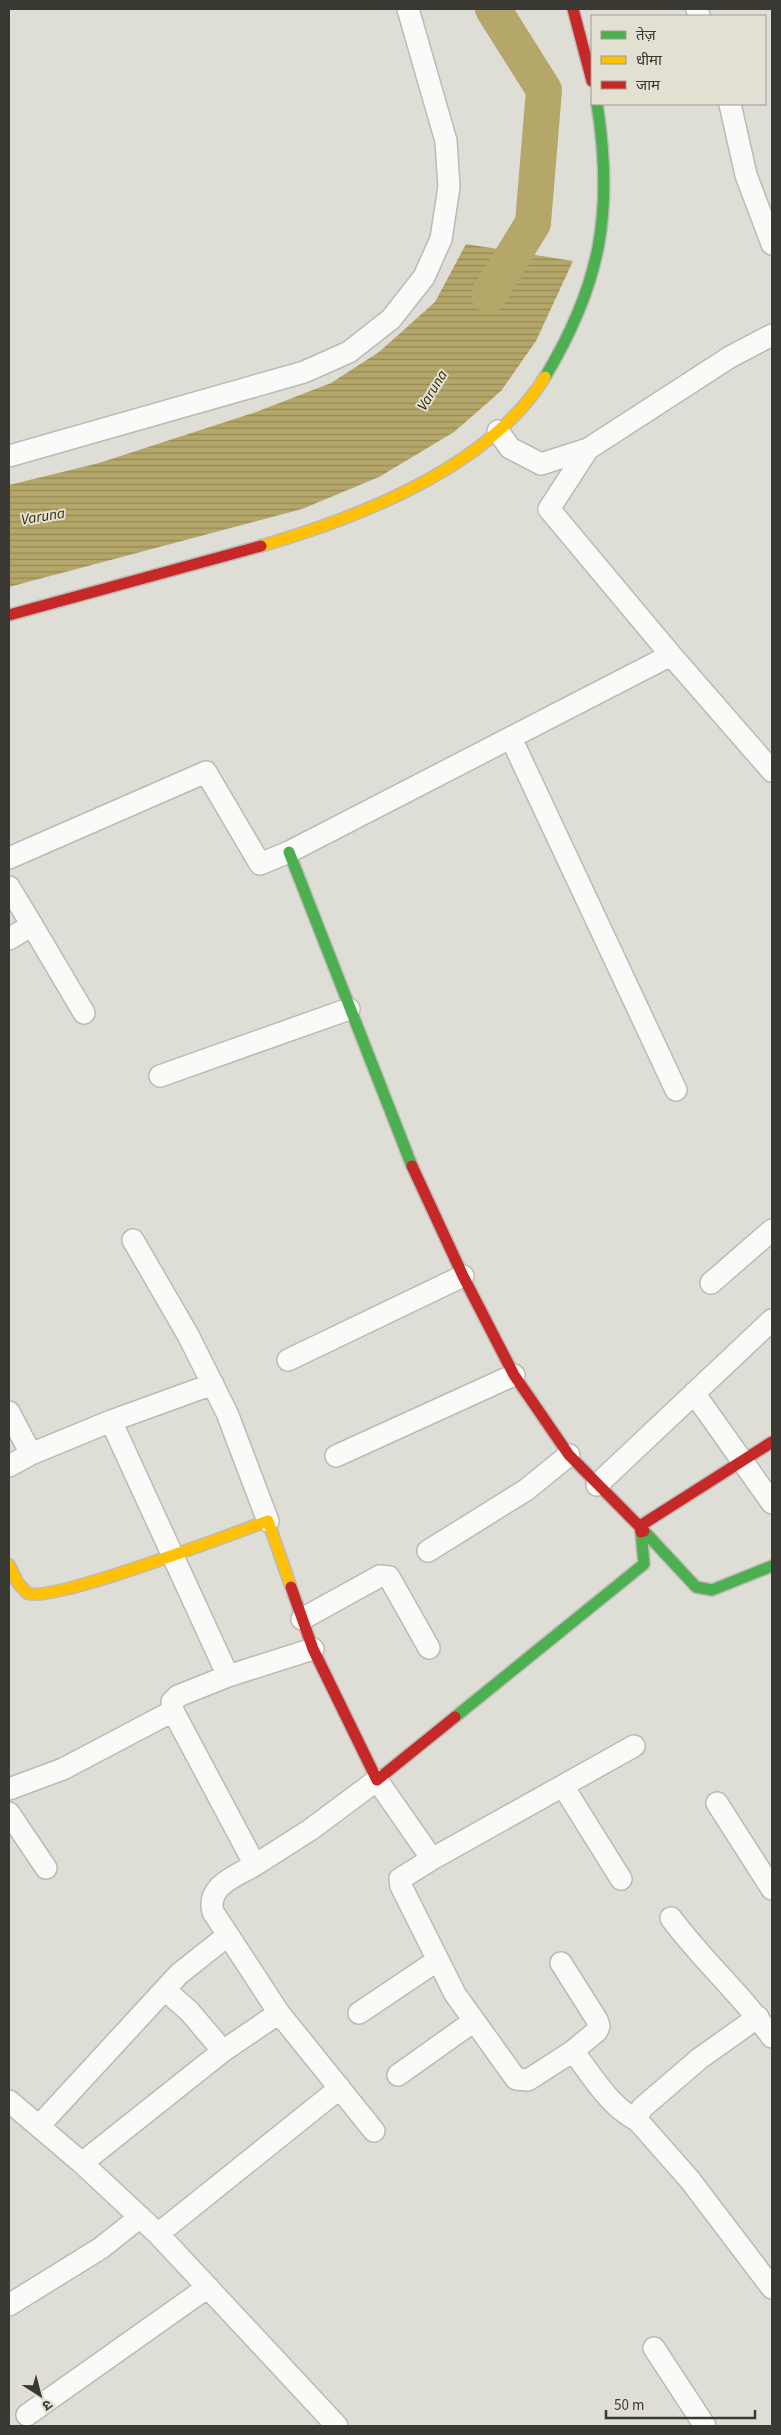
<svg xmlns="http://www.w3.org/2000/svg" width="781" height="2435" viewBox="0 0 781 2435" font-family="'Source Sans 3','Noto Sans Devanagari',sans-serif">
<defs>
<pattern id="water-rules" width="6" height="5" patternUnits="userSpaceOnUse" patternTransform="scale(1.25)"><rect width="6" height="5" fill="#b5a769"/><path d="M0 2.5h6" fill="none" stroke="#948957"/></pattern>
</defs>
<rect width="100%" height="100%" fill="#deddd6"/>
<path fill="url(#water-rules)" d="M466,244L573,261L536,341L501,391L454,432L379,477L302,509L9,587V485L99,463L256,412L331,383L379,352L435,302Z"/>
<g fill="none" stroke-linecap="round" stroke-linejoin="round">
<path stroke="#b5a769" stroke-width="36" d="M489,295L533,223L544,90L493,9"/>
<g stroke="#bbbab5" stroke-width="24">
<path id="street" d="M697,9L699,16
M730,104L746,175L772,244
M772,335L730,357L588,449L549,509L671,655L772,771
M498,431L510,448L541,464L588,449
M9,456L304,372L349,352L391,319L424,277L441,239L449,187L446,141L408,9
M511,738L676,1090
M9,858L206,772L260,864L289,852L671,655
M9,887L32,925L9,939
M32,925L84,1013
M160,1076L349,1009
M133,1240L188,1335L227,1413L268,1521
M711,1283L772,1230
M288,1360L463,1276
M694,1393L772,1503
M9,1412L31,1454L111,1421L228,1676L178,1696L172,1702L173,1711L255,1865C236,1876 206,1886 213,1912L279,2013L374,2131
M111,1421L213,1384
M336,1456L514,1375
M9,1466L31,1454
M597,1485L772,1320
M428,1551L526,1490L569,1455
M302,1619L380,1576L389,1577L429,1648
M228,1676L313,1649
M563,1786L621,1879
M9,1789L63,1769L173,1711
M717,1803L772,1889
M9,1813L46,1868
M255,1865L310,1830L377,1780L432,1859
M671,1918C702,1960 741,1994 772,2037
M561,1963L597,2020L599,2026L597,2031L573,2051L528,2080L516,2079L455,1994L401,1886L400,1879L432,1859L634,1746
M165,1990L189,2011L223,2051
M359,2013L438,1960
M758,2017L699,2059L642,2108L638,2115V2121L690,2180L772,2288
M573,2051C593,2077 609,2106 638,2121
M398,2075L474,2021
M9,2101L82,2163L158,2234L337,2426
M39,2126L179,1974L227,1936
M82,2163L223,2051L279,2013
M158,2234L340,2088
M9,2305L101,2248L140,2217
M654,2348L705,2426
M27,2415L208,2287"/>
</g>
<g stroke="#bbbab5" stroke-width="14">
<path id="fast" d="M545,377C601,284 614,211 597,104
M289,852L412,1166
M644,1531L696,1587L712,1590L772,1566
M455,1717L644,1564L641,1532"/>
</g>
<g stroke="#bbbab5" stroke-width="14">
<path id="slow" d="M261,546C360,517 488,468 545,377
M9,1565L18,1583L27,1593C51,1604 233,1533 268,1521L291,1587"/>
</g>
<g stroke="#bbbab5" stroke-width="14">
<path id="jam" d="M573,9L592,81
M9,615L261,546
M412,1166L463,1276L514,1375L569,1455L644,1531
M641,1532L640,1526L772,1442
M291,1587L313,1649L377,1780L455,1717"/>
</g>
<use href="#street" stroke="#fafaf9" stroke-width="21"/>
<use href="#fast" stroke="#4caf50" stroke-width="11"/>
<use href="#slow" stroke="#ffc107" stroke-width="11"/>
<use href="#jam" stroke="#c62828" stroke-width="11"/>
</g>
<g text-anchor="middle" stroke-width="4" stroke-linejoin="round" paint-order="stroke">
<g font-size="15" font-style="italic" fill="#332a04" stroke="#e2dfd3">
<text transform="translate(432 390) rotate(-59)" y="5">Varuna</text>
<text transform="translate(43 516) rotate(-9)" y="5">Varuna</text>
</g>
</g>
<rect width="781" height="2435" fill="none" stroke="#393833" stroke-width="20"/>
<rect x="591" y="15" width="175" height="90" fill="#e2dfd3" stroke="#9e9c93"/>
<rect x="601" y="31" width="25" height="8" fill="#4caf50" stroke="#9e9c93"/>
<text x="636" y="40" font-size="15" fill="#393833">तेज़</text>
<rect x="601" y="56" width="25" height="8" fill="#ffc107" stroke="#9e9c93"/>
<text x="636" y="65" font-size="15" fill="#393833">धीमा</text>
<rect x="601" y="81" width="25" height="8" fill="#c62828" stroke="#9e9c93"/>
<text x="636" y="90" font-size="15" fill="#393833">जाम</text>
<g transform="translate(40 2395) rotate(144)" stroke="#e2dfd3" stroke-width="4" paint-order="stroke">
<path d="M0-4L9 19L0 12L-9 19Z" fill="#393833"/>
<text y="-8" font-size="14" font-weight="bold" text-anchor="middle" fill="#393833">उ</text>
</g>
<path d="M606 2410v8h149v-8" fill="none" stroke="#393833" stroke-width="2.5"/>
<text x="614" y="2410" font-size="15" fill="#393833" stroke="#e2dfd3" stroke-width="4" paint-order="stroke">50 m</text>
</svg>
